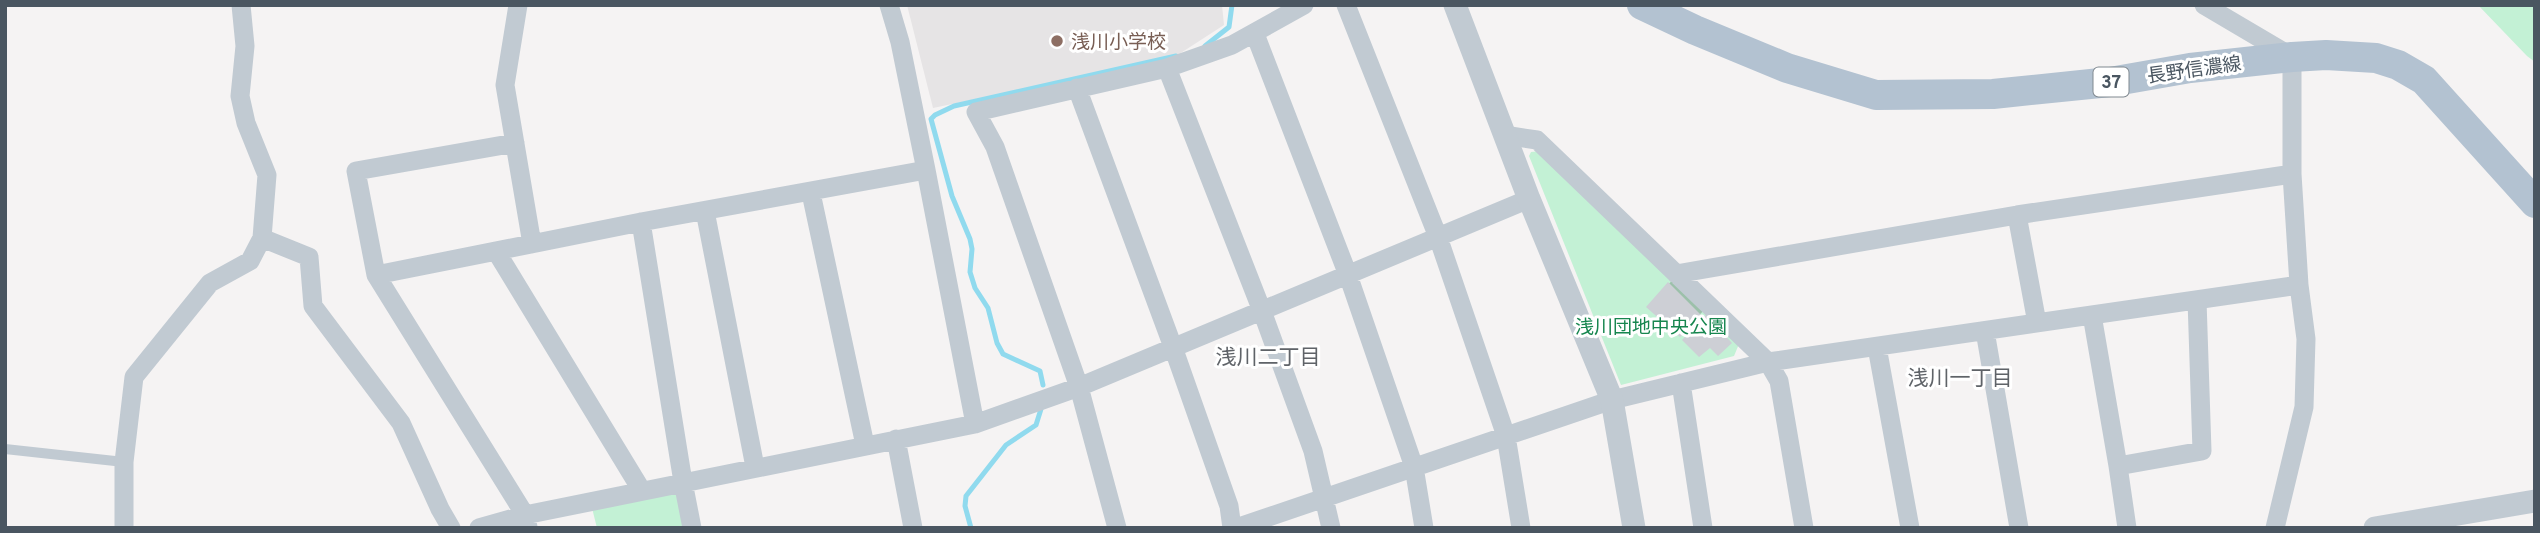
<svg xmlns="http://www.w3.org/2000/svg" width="2540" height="533" viewBox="0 0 2540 533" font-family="Overpass,'Noto Sans JP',sans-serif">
<rect width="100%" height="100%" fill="#f5f3f3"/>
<path fill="#e6e4e5" d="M907,5H1222L1224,25L1173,58L933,108Z"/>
<path fill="#c3f1d5" d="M2478,5H2535V62L2527,56Z
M1541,151L1739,344L1734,356L1621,385L1529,156L1531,152Z
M680,487L689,528H597L592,508Z"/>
<path fill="#0003" d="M1677,275L1708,306L1680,335L1648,307Z"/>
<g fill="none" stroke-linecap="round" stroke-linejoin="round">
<path stroke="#90daee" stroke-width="5" d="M1205,46L1229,27L1232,5
M1043,385L1040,371L1003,354L997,343L988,308L975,288L970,272L972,249L970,239L952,196L931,119L935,115L954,106L1176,56
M971,528L965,506L966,496L1006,445L1036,425L1041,409"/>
</g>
<path fill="#cdcfd5" d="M1668,282L1701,315L1680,337L1646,307Z
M1706,315L1732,343L1718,356L1710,348L1699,357L1682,340Z"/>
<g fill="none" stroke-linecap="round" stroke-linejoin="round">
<path stroke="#c1cad2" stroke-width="10" d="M5,449L124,462"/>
<path stroke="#c1cad2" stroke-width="19" d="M518,5L505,85L532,244
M889,5L900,42L926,170L975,424
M1346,5L1438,237L1506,436L1521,528
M2204,5L2292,57V174L2299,285L2306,339L2304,407L2275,528
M1255,34L1348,275L1414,467L1424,528
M1167,68L1262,311L1313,451L1331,528
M1077,88L1173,347L1229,506L1232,528
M1504,135L1537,140L1768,362L1779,381L1804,528
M926,170L641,222L376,275L525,515L975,424L1079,387L1529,199
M811,193L865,445
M705,211L755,467
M2017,215L2037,323
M641,222L683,482L692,528
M262,238L309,257L313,306L401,423L440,509L451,528
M496,251L642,491
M1676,274L2017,215L2292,174
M376,275L356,171L515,143
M2092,315L2118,466
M1985,331L2019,528
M1877,347L1910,528
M1681,383L1703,528
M896,439L913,528
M124,528V462L134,377L210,283L250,261L262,238L267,175L246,123L240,96L245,46L241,5
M479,528L525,515L528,527
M1117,528L1079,387L995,147L976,112L1167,68L1232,45L1304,5
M1236,528L1612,400L1768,362L2299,285
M2127,528L2118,466L2202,451L2197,300"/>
<path stroke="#c1cad2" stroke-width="23" d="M1455,5L1529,199L1612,400L1634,528
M2375,528L2535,501"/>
<path stroke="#b3c2d1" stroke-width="30" d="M1642,5L1695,30L1787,68L1876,95L1993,94L2110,82L2190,68L2292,57L2326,55L2376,58L2398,65L2424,80L2535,203"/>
</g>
<circle fill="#8d6e63" stroke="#fff" stroke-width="2.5" cx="1057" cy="41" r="7"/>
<g text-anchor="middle" stroke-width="6" stroke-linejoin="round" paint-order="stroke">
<rect fill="#fff" stroke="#808990" stroke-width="2" x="2093.5" y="67.5" width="35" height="29" rx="5"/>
<g font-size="18" font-weight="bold" fill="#4a5661">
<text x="2111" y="88">37</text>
</g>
<g font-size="19" fill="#785e54" stroke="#fff" text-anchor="start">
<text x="1071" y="48">浅川小学校</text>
</g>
<g font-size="19" fill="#4a5661" stroke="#fff">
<text transform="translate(2194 69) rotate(-8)" y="7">長野信濃線</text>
</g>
<g font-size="19" fill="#17864f" stroke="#fff">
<text x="1651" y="333">浅川団地中央公園</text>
</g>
<g font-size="21" fill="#5f6368" stroke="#fff">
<text x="1268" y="364">浅川二丁目</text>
<text x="1960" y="385">浅川一丁目</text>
</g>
</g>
<rect width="2540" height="533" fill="none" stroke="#4a5661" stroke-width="14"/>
</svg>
